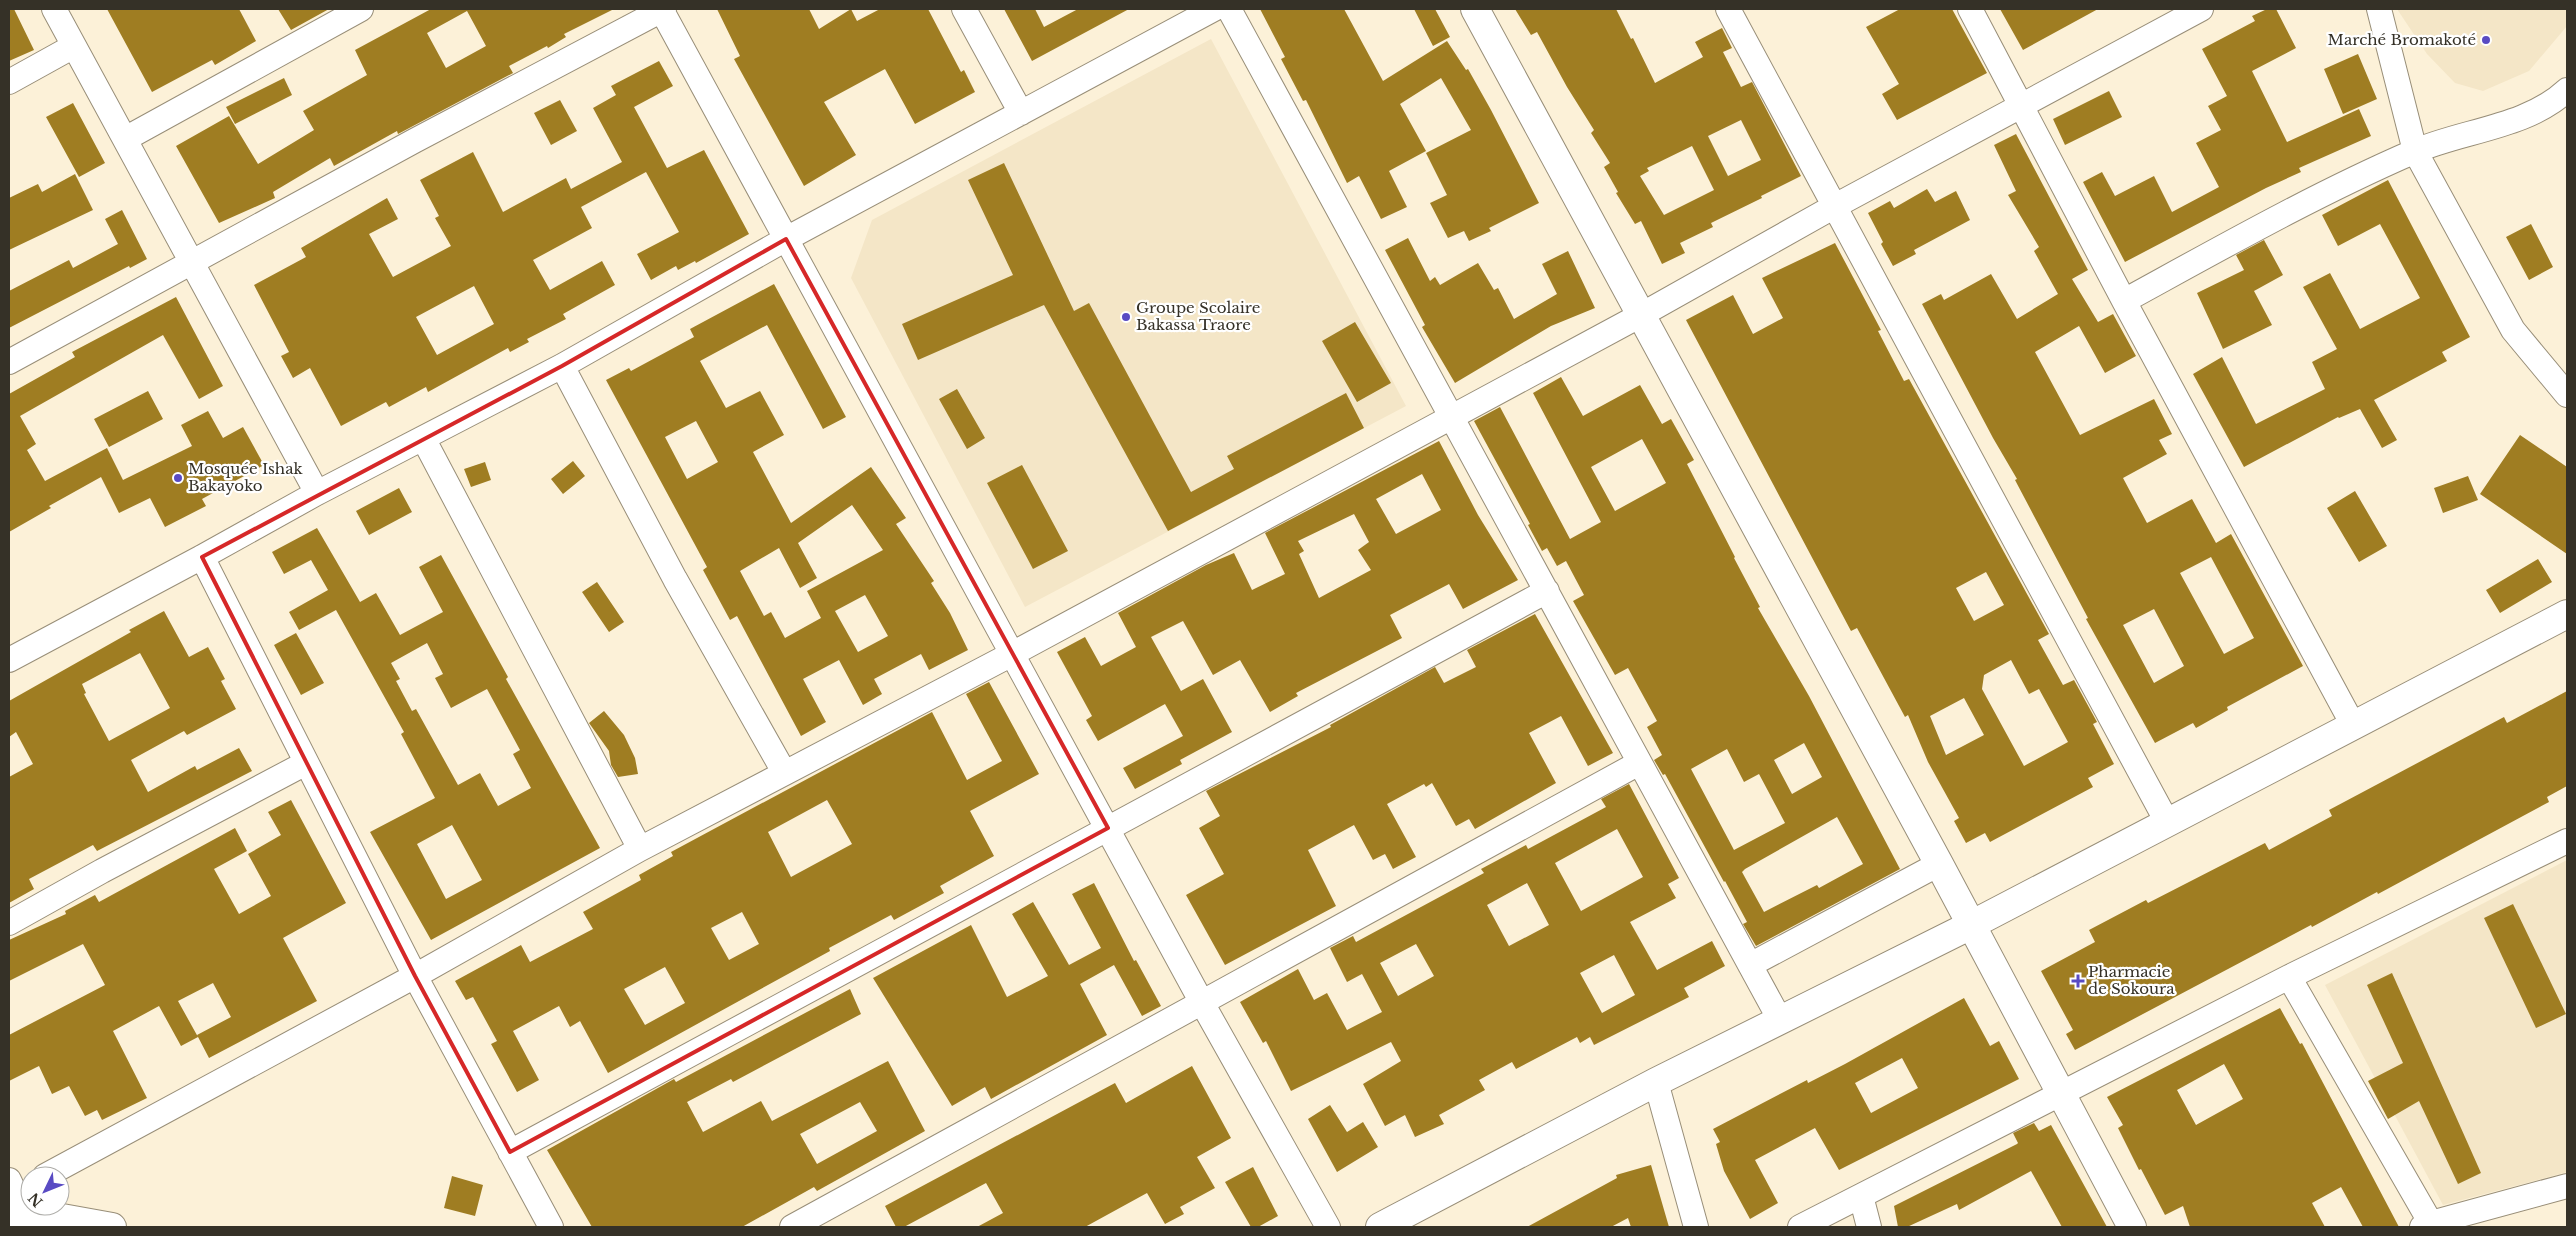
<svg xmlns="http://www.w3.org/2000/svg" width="2576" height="1236" viewBox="0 0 2576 1236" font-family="'Libre Baskerville',serif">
<rect width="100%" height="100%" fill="#fcf1d8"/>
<path fill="#f4e6c7" d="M2397,9H2567V26L2529,71L2483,91L2455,83L2427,54Z
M1211,39L1406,406L1025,607L851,278L872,220Z
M2567,860V1172L2443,1205L2325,985Z"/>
<path fill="#9f7d22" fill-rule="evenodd" d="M9,9H14L34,50L9,61Z
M107,9H239L256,41L215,65L212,60L152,92Z
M278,9H329L291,30Z
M431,9H614L564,34L566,37L548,48L547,46L509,66L513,73L398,134L397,131L334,166L330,158L273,192L275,198L219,223L176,146L229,116L258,164L314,130L303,111L367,75L355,50ZM467,11L486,46L446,68L427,33Z
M717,9H809L819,29L851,9L857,21L880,9H928L961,72L964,70L975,92L915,124L885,69L824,102L856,155L804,186L734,59L740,56Z
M1004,9H1035L1044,27L1078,9H1129L1032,61Z
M1260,9H1344L1383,81L1447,41L1466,70L1468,69L1491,110L1539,203L1489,228L1491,231L1469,241L1464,231L1448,238L1430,203L1447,195L1426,153L1471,130L1441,78L1400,104L1426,151L1389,171L1407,207L1381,219L1359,176L1347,183L1306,100L1303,101L1281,59L1285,57Z
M1414,9H1435L1450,37L1433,46Z
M1515,9H1616L1631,39L1633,38L1655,83L1703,57L1695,42L1722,28L1732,48L1723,52L1741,87L1752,82L1801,176L1761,196L1762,198L1711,223L1713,227L1680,243L1685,253L1662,264L1641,221L1635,224L1616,193L1618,192L1604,167L1610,163L1591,133L1594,130L1567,87L1537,32L1531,35ZM1741,120L1761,160L1728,176L1708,136ZM1692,146L1714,190L1664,215L1640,176L1649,171L1647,168Z
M1900,9H1952L1987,73L1897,120L1882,94L1899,84L1866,27Z
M2000,9H2098L2023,50Z
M2267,9H2276L2296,48L2252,71L2287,142L2359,109L2371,136L2299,168L2301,172L2266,188L2125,262L2083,182L2102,172L2115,196L2154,176L2172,212L2219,187L2196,143L2221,130L2208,106L2227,96L2202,49L2255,21L2252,16Z
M2358,54L2377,99L2343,114L2324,69Z
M659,61L673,86L634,107L667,168L704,150L749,234L696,263L695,261L678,270L676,266L651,280L637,254L679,232L646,172L581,207L592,228L533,260L550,290L602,261L615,285L563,314L566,319L527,339L529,342L510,352L508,348L428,392L426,387L389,407L386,402L341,426L310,368L293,378L281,356L289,352L254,285L306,257L301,248L387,198L398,219L369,234L393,277L451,246L435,218L439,216L420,180L473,152L503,212L566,178L571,189L622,162L593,108L616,95L611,86ZM474,286L494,324L437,355L416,317Z
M284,78L292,95L235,124L226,107Z
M2109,91L2122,117L2065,145L2053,119Z
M560,100L577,131L551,145L534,113Z
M73,103L105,163L79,177L46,117Z
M2016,134L2088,270L2072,279L2098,322L2113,314L2136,356L2105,373L2079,326L2035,352L2061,400L2080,435L2154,399L2172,434L2159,440L2167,454L2123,478L2147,523L2192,499L2216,543L2231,534L2303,666L2227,707L2228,710L2196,728L2193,723L2155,743L2086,619L2088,618L2015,480L2017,479L1993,438L1922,304L1941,294L1944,300L1991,274L2017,319L2058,294L2034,251L2039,247L2008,195L2016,191L1994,145ZM2211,557L2254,638L2224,654L2180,573ZM2154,609L2184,666L2154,683L2123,625Z
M1004,163L1074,311L1089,303L1191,492L1234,469L1227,456L1346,393L1364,428L1168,531L1044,305L918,360L902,324L1013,275L968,180Z
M75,174L93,210L9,250V198L38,184L42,192Z
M2388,180L2470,337L2442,352L2447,361L2374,400L2397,440L2382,448L2360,409L2339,418L2338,417L2244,467L2193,374L2222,357L2256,424L2325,389L2312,362L2337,349L2303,287L2330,273L2360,329L2420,298L2380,224L2338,246L2322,215Z
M1927,189L1935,202L1956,191L1970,220L1914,250L1916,254L1893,266L1881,244L1883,242L1868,213L1890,201L1894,208Z
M122,210L147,259L130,268L129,266L9,328V291L69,260L73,268L118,244L105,219Z
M2531,224L2553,267L2529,280L2506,237Z
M1408,238L1430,281L1435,277L1440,285L1478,263L1494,290L1498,288L1514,319L1557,294L1542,264L1568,251L1595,308L1551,326L1455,383L1422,327L1425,325L1385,250Z
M2264,240L2283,275L2254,291L2272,325L2223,349L2197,293L2244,270L2236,255Z
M1835,243L1881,330L1878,331L1904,381L1909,379L2049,634L2038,640L2063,685L2074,680L2097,722L2093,724L2114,764L2088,778L2093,787L1990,842L1985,833L1966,843L1954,821L1959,818L1928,762L1908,715L1905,717L1857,628L1851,631L1686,320L1733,295L1753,334L1783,318L1762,278ZM1986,572L2004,605L1974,621L1956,588ZM2011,660L2029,694L2039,689L2068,742L2024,766L1982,689L1984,675ZM1964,698L1984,735L1946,755L1930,716Z
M774,284L846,417L823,429L767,325L700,361L726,408L760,391L784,435L753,452L791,523L871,467L906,518L896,524L934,581L931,583L950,613L968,650L929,670L921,654L874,679L882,694L863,705L839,660L803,679L826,722L801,736L737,616L730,620L703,570L707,567L606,380L629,368L631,371L694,337L690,329ZM696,421L718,462L687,479L665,437ZM852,505L883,550L807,591L821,618L785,638L771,612L764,616L740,571L779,548L800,588L817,578L798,543ZM865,595L888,636L858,652L835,611Z
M176,297L223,386L199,399L163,335L20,416L36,444L27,450L45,481L107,448L123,480L192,446L181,425L208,411L223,438L243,427L264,465L202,499L206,506L165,527L150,498L119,513L101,477L49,506L51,508L9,532V394L75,357L72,352Z
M1355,322L1391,383L1357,402L1322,341Z
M1561,377L1583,416L1640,385L1662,424L1671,419L1694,460L1687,464L1735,557L1734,558L1760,607L1758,608L1809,696L1900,869L1756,946L1743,924L1747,922L1725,881L1724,882L1665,774L1663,775L1654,760L1662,755L1647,727L1657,721L1628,668L1615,675L1573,601L1584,595L1566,561L1557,566L1547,548L1542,551L1528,525L1530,524L1474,421L1500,407L1570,539L1601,522L1533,393ZM1642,439L1666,483L1615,511L1591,467ZM1804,743L1822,777L1792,794L1774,760ZM1727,749L1744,782L1759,774L1785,823L1734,850L1691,769ZM1837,817L1863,864L1819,888L1817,885L1764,912L1742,872L1745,869Z
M957,389L985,438L967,449L939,399Z
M148,391L163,419L109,447L94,419Z
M2520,435L2567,467V554L2480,494Z
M1439,441L1478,515L1518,580L1463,609L1449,584L1390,615L1402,638L1296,693L1298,696L1270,712L1240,660L1213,675L1183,621L1151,637L1181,691L1203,679L1232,732L1180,760L1182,764L1135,789L1123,768L1183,736L1165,704L1098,741L1086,720L1092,716L1057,652L1085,637L1101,666L1136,647L1118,613L1206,565L1234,553L1252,590L1285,574L1265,533ZM1422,474L1441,510L1396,534L1376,499ZM1354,514L1369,542L1358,550L1371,570L1319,598L1299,554L1304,551L1298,541Z
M573,461L585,476L563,494L551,479Z
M485,462L491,480L471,487L464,469Z
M1022,465L1068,551L1033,569L987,483Z
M2468,476L2478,500L2443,513L2434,488Z
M399,488L412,512L369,535L356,511Z
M2355,491L2387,546L2359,562L2327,508Z
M317,528L360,602L376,593L400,635L443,612L419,567L441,555L508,677L506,679L600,848L431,940L370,832L435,798L401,734L404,732L336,610L299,630L289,612L328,590L311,560L284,574L272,552ZM427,643L443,674L435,678L451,708L487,689L520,750L513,754L531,788L498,806L480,773L458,785L416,709L412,711L396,681L400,679L391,663ZM452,825L482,880L446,899L417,844Z
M2538,559L2552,582L2500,613L2486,590Z
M597,582L624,622L609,632L582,592Z
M164,611L189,657L208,647L225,679L221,681L236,709L187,735L184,731L131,760L148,792L195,766L197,770L239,748L252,771L97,851L93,845L29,879L34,889L9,903V777L33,764L16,732L9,737V701L131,632L129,630ZM140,653L170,708L109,741L84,694L86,693L82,684Z
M1535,614L1613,753L1588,766L1561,716L1529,733L1556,783L1475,829L1469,819L1456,826L1432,783L1426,787L1424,784L1387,804L1416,857L1393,869L1385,854L1373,860L1354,825L1308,850L1336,906L1225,965L1186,895L1224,874L1199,828L1220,816L1206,791L1331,727L1330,725L1435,667L1444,683L1476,667L1467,650Z
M296,633L324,683L301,695L274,645Z
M989,682L1039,774L970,811L994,856L940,886L944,893L894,920L891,915L829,948L830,951L608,1073L580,1021L570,1027L559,1006L513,1031L539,1080L517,1092L491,1044L497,1041L473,997L466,1000L455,981L521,945L530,962L593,929L583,912L641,880L639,875L673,856L671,852L932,712L967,780L1002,761L966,694ZM827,800L852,844L791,877L768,832ZM742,912L759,944L729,960L711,928ZM665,967L685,1003L645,1025L624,989Z
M2567,691V786L2547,797L2549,802L2378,894L2377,892L2312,927L2311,925L2075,1050L2066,1034L2073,1030L2041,971L2095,942L2089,930L2146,900L2148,903L2265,843L2269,850L2332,816L2329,810L2504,717L2507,723Z
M604,711L624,735L635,758L638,774L618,777L611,765L609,751L589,723Z
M1629,784L1679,878L1668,884L1676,898L1630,922L1657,970L1712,941L1725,966L1684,988L1689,997L1594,1045L1590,1037L1580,1043L1577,1037L1516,1069L1512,1062L1479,1080L1485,1090L1439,1115L1444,1124L1415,1137L1405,1115L1385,1126L1363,1084L1401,1061L1391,1042L1291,1091L1266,1041L1263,1043L1240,1002L1298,969L1314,1000L1327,993L1347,1030L1382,1012L1362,974L1347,982L1330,948L1353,936L1356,942L1484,873L1481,869L1526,845L1528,849L1606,807L1601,799ZM1617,829L1643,877L1581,911L1555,863ZM1527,883L1549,925L1509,946L1487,905ZM1416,944L1434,976L1398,996L1380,963ZM1614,955L1635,995L1602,1013L1580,973Z
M291,800L346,903L283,938L317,1001L209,1058L197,1035L231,1017L213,983L178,1001L198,1037L181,1046L159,1006L113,1031L147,1098L102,1120L97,1110L85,1116L69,1086L52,1094L39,1066L9,1081V1035L105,985L83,944L9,981V940L66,914L65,911L95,895L99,902L235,828L247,851L214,869L239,914L271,896L248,854L281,835L268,812Z
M1094,883L1134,961L1136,960L1161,1006L1142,1016L1114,965L1080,984L1107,1035L991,1099L985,1087L952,1106L873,978L971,925L1007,997L1048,976L1012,914L1033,902L1069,965L1101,948L1072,894Z
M2513,904L2566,1014L2536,1028L2484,918Z
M2392,973L2481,1173L2458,1184L2419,1101L2388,1119L2368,1081L2403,1063L2367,985Z
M850,989L861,1014L733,1082L731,1079L687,1102L703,1132L761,1101L772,1121L888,1061L925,1131L817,1191L814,1187L742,1227H592L547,1150L674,1079L676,1082ZM860,1102L877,1131L817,1164L800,1134Z
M1964,998L1990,1046L1999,1041L2019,1079L1839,1170L1815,1128L1755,1160L1778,1203L1750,1219L1724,1171L1716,1144L1720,1142L1713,1129L1807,1080L1808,1083L1845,1064ZM1902,1058L1918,1088L1871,1113L1855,1083Z
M2280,1008L2300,1044L2302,1043L2399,1227H2363L2341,1187L2312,1203L2325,1227H2190L2183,1206L2165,1215L2141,1169L2139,1170L2118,1128L2123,1125L2107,1097ZM2224,1064L2243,1099L2196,1125L2177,1090Z
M1192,1066L1231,1138L1197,1157L1215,1188L1180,1207L1184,1214L1165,1224L1147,1193L1085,1227H977L1003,1213L986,1183L904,1227H896L885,1206L1115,1083L1126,1103Z
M1330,1105L1347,1132L1363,1122L1378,1147L1337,1172L1308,1119Z
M2034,1123L2039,1131L2051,1125L2107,1227H2062L2031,1171L1959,1210L1957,1204L1907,1227H1898L1894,1206L2017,1144L2018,1143L2013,1133Z
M1651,1165L1669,1227H1631L1628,1218L1611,1227H1527L1617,1178L1616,1175Z
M1253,1167L1278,1216L1258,1227H1251L1225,1182Z
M452,1176L483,1185L475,1216L444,1208Z"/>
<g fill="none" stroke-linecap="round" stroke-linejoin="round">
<g stroke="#988e78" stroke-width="26">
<path id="minor" d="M54,9L317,493
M661,9L1201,1001L1328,1227
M964,9L1021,113
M1229,9L1780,1020
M1728,9L2167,822
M1970,9L2124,301L2353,725
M2379,9L2415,151L2513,330L2567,395
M9,82L74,46
M125,139L361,9
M2124,301C2219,249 2314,195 2413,152C2463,130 2526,128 2567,90
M9,362L414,141L664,9
M562,366L675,579L784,772
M423,438L640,849
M202,557L415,976L551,1227
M9,660L202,557L317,493L562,366L786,239L1214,9
M9,923L102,871L306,763
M1750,965L1939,864
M2289,977L2433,1227
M1656,1082L1696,1227
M510,1152L1547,591
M45,1176L415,976L640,849L1012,654L1641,315L1835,206L2201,9
M9,1180L26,1216
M1861,1196L1869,1227
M792,1227L1639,763
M1800,1227L2289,977L2567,841
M2422,1227L2431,1223L2567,1186"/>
</g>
<g stroke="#988e78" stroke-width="30">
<path id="tertiary" d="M1971,925L2567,614"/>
</g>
<g stroke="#988e78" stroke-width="30">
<path id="primary" d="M1475,9L1939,864L2132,1227
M9,1217L62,1218L112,1227
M1380,1227L1656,1082L1971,925"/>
</g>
<use href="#minor" stroke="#fff" stroke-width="24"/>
<use href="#tertiary" stroke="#fff" stroke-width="28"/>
<use href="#primary" stroke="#fff" stroke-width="28"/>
</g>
<path fill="none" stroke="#d62828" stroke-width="4" stroke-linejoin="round" d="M786,239L1108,828L510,1152L415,976L202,557L562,366Z"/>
<g fill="#594bc3" stroke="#fff" stroke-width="2">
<circle cx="2486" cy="40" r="5"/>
<circle cx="1126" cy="317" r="5"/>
<circle cx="178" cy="478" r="5"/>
<path d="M2075.5 973.5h5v5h5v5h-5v5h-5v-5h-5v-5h5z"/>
</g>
<g text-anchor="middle" stroke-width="4.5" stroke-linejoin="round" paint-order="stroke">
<g font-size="15" fill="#353127" stroke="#fff" text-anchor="start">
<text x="2476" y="45" text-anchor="end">Marché Bromakoté</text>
<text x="1136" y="313">Groupe Scolaire<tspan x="1136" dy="17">Bakassa Traore</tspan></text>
<text x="188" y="474">Mosquée Ishak<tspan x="188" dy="17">Bakayoko</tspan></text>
<text x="2088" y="977">Pharmacie<tspan x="2088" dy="17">de Sokoura</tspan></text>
</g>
</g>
<rect width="2576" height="1236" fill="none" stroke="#353127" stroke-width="20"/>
<g transform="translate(45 1191) rotate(227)"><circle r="24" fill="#ffffff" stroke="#aeada9"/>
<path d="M0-4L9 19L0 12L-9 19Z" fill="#594bc3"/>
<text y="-8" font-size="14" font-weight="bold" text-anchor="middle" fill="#353127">N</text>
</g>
</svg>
